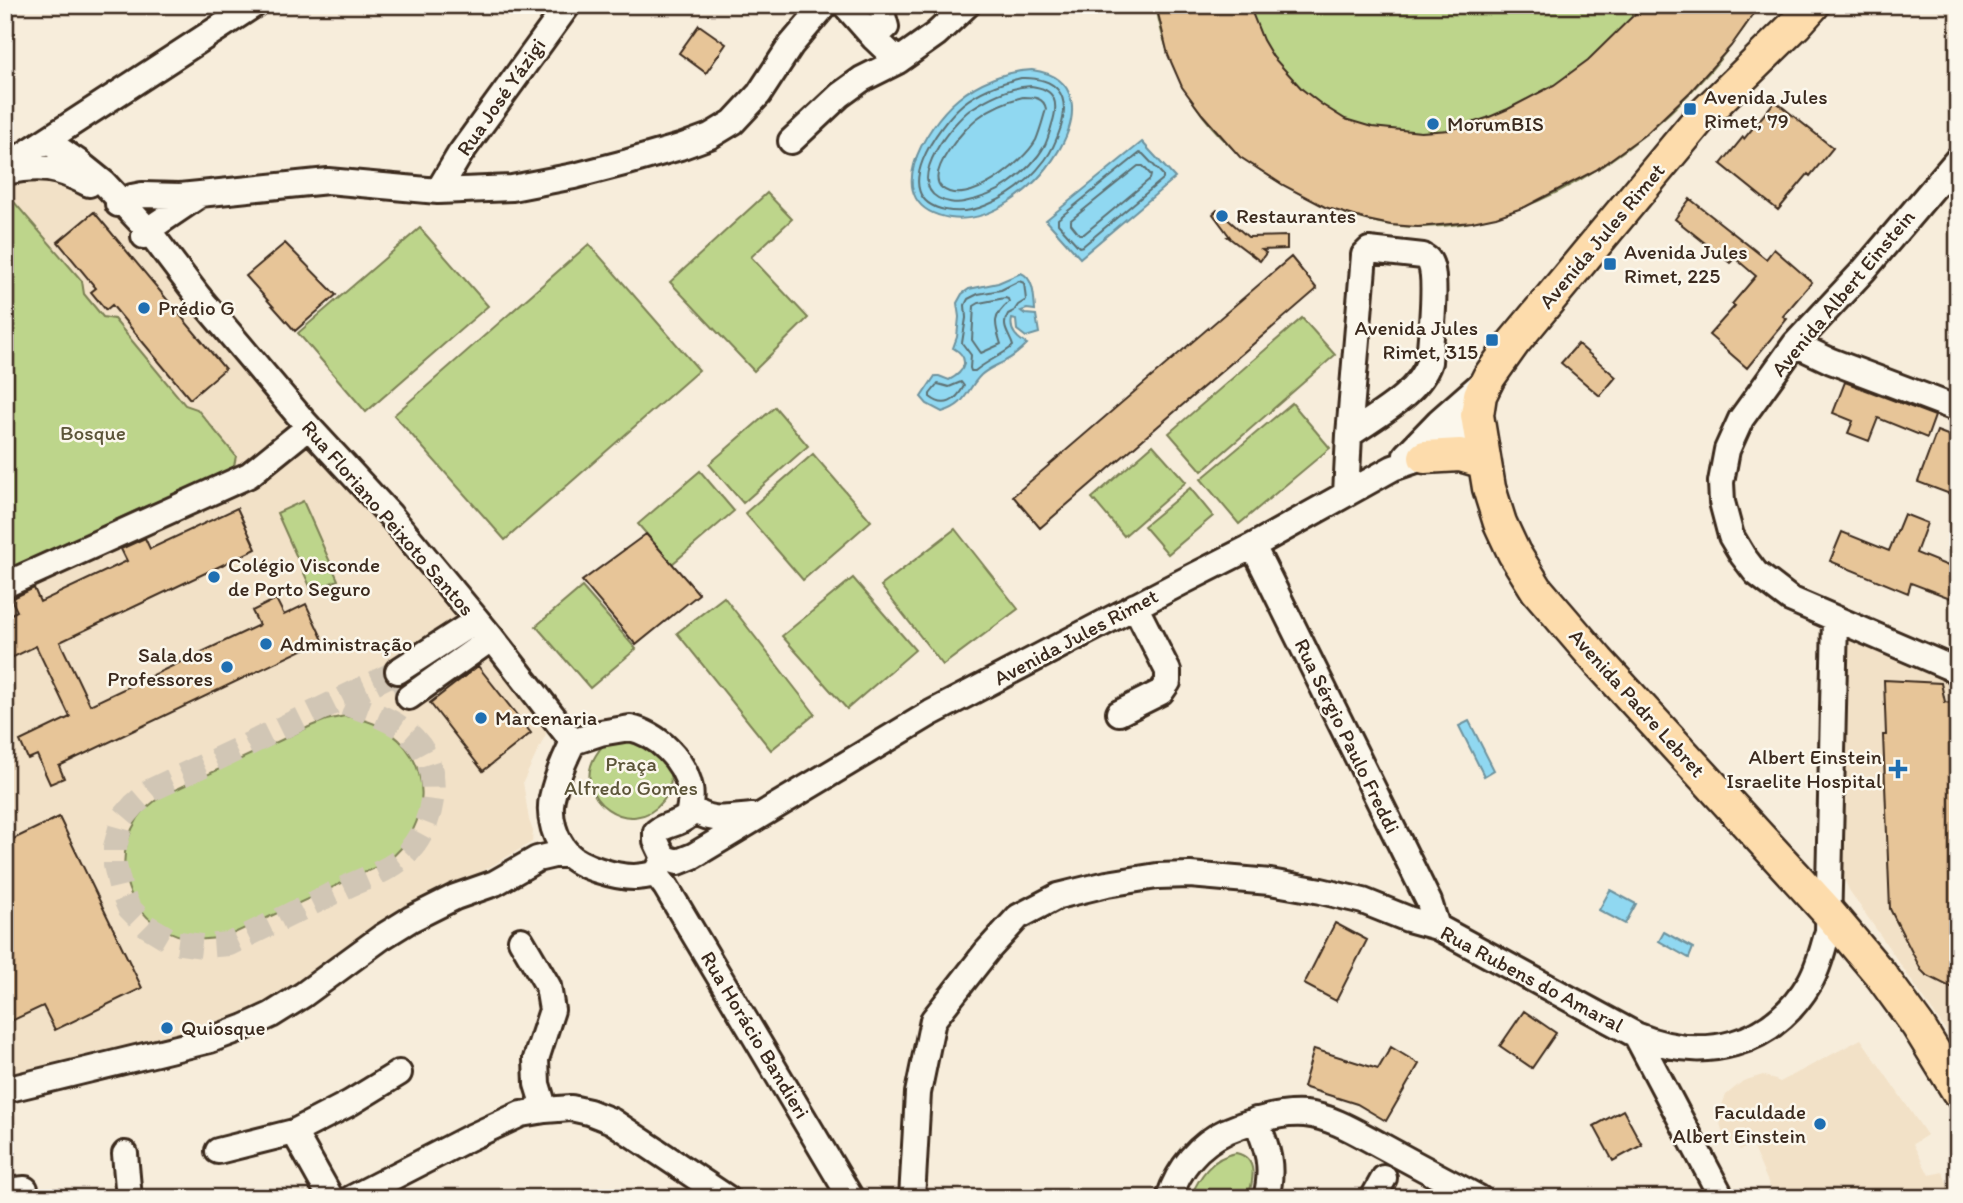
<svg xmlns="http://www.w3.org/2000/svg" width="1963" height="1203" viewBox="0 0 1963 1203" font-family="Itim,sans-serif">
<rect width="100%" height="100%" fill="#f7eddb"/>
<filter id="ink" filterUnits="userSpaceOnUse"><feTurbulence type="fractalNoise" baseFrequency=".0143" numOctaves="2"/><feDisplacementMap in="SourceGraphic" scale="14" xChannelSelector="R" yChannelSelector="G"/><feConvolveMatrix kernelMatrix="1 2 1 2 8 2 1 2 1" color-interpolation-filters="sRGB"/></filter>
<g filter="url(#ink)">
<path fill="#f2e1c7" d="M38,171L82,185L115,207L301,433L544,720L546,734L523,782L529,820L533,831L532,842L461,884L379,921L328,962L262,1009L208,1032L5,1079V182Z
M1837,636L1958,682V1048L1849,890L1842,874L1839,855Z
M1861,1039L1927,1135L1913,1144L1929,1175L1943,1172L1952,1198H1775L1752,1146L1740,1150L1723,1134L1718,1115L1726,1095L1743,1081L1763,1075L1780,1082Z"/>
<path fill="#bdd58b" stroke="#7c8054" stroke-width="2" d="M1156,5H1759C1687,122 1536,244 1391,225C1348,219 1310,201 1274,179C1210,140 1168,80 1156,5Z
M767,193L792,219L751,257L808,318L754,371L670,282Z
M5,195H8L82,281L84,294L103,317L114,319L185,405L197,409L236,456L233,471L139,509L5,572Z
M420,228L488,306L366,412L298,333Z
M589,244L699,370L505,540L394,415Z
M1302,318L1335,355L1202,471L1169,433Z
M1292,403L1330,448L1239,524L1201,479Z
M775,407L808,446L743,503L709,464Z
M1153,445L1186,482L1124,536L1092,498Z
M813,454L871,521L803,580L745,513Z
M700,471L734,511L672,564L638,524Z
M1190,488L1213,516L1168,554L1144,526Z
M303,501L338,580L312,591L277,513Z
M955,529L1018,609L943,665L881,586Z
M853,578L915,650L847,709L782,636Z
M582,587L636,649L590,688L536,626Z
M724,597L815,714L771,750L677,633Z
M345,716C357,718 370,721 381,727C436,757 433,828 385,863L228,936C154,955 97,884 138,818C144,809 153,802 162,796L311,726L326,720Z
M648,739C662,759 682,776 663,801C632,841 569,798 596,755C599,750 604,742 611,740C618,737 639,739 648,739Z
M1236,1153C1259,1158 1253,1181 1248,1198H1190C1199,1177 1212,1157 1236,1153Z"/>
<path fill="#90d8f1" stroke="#6e929d" stroke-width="2" d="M1032,70C1129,83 1029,230 950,218C877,206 925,126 958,99C978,82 1006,71 1032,70Z
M1142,142L1175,178L1080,258L1046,220Z
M1021,273C1034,278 1034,297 1035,310L1027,309L1021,311L1025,314L1036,315L1039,333L1026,337L1017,330L1016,320L1012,319C1009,331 1018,339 1027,344C1021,350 1013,357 1005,361C996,366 989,368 981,375C965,391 968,404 942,412L927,404L921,397L935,376H939L949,380C965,372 971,358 953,348L957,337L959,317L957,303L962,294L969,289L998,283Z
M1469,721L1494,770L1484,776L1459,726Z
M1610,890L1636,904L1625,924L1599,910Z
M1664,932L1693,948L1689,958L1659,941Z"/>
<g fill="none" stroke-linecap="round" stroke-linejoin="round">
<path stroke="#5d7072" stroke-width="2" d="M1021,78C1055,77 1071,93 1061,127C1057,139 1053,150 1045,160C1030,180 1010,196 987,205C973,211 959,213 945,210C886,198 939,124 963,104C979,91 1000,83 1021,78Z
M1031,86C1056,89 1059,103 1052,124C1050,131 1048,139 1045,145C1037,160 1022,174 1008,184C996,193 979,199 964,202C956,204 945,202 938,198C906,179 953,122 971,109C989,97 1010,87 1031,86Z
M1023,97C1033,97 1044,97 1046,109C1043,119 1040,131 1036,140C1024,162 967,209 942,188C924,173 966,126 979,117C992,107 1007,101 1023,97Z
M1140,153L1143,154L1163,175V179L1083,246L1079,247L1058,224V219Z
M1138,166H1143L1151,175L1150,179L1084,234H1079L1071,224V220Z
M1019,281L1024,283L1026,300L1018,305L1014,311L1008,314C1000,327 1010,335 1013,346C1001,356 987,361 975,371H971L970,368L971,355L962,343L966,318L965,305L968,299L978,294L1001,290Z
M1005,298L1008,299L1009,302C991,317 995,325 1001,344L981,353L972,340L974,306L979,303Z
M961,382L964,386C956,401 945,409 930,397V394L938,384L949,387Z"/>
</g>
<path fill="#e7c598" stroke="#3b2a1e" stroke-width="2" d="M1156,5H1249L1263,40L1273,57L1302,89L1321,104L1345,119L1372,127L1421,132L1450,130L1487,118L1508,109L1554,85L1588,60L1644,5H1760L1731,46L1690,92L1647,133L1596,170L1525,207L1496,217L1472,222L1418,227L1391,225L1367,220L1325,207L1283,185L1240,157L1202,114L1182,87L1168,55Z
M699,25L726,44L706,73L679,53Z
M1775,101L1833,148L1810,176L1808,174L1778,210L1721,164L1743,137L1744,139Z
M1690,199L1766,259L1774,249L1812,282L1783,316L1787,319L1747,368L1709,335L1735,306L1732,304L1756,276L1735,258L1730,263L1675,219Z
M1217,210L1248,237L1287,236V249L1262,250L1266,253L1260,261L1228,237H1230L1213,214Z
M94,212L225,369L190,399L112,305L106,310L91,292L96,288L58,242Z
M285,243L336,295L295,331L246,276Z
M1291,257L1317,289L1040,528L1013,496Z
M1578,344L1616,377L1600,396L1561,363Z
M1845,382L1935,416L1927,438L1878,418L1869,441L1848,433L1853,421L1833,413Z
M1937,431L1958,439V497L1918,482Z
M237,508L256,549L60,642L90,705L259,625L252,611L276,599L284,615L306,604L323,640L59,766L64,778L50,784L37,755L28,759L20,741L70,717L36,646L5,661V617L17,611L11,599L34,588L40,602L127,561L121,549L145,538L150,549Z
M1904,514L1927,523L1916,553L1958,570V601L1911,583L1908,593L1830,561L1842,532L1889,551Z
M646,534L699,594L636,645L582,581Z
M478,666L531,733L483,771L430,703Z
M1884,680L1941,683L1945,702L1958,704V991L1926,975L1921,970L1890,909L1883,735H1886Z
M59,817L142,988L55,1030L43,1006L5,1024V843Z
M1335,923L1367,940L1336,1001L1304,984Z
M1524,1011L1556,1033L1532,1068L1500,1046Z
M1391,1047L1419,1064L1386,1121L1357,1104L1303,1087L1314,1049L1378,1069Z
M1623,1110L1642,1145L1613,1161L1594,1126Z"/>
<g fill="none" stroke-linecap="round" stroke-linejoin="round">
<path stroke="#d1c6b5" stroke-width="24" stroke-dasharray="24 12" stroke-linecap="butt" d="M398,671L251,743L151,790L134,805L123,818L115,847V865L121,890L129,908L147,926L174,942L203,946L229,944C268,926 306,906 344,888C362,879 386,872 401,859C434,831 446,772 414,739C394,718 365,711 338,701L398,671L409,697"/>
<g stroke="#3b2a1e" stroke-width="30">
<path id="minor" d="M845,5L874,38L898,61L936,34L967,5
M874,38L886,27L880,5
M47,141L78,162L104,183L148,230L198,296L306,424L390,515L492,638L573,742
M791,141L840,95L862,79L898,61
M1958,159L1864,270L1795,344L1741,419L1727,450L1721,482L1722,502L1731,536L1743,556L1756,573L1790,599L1958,671
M5,167L254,5
M5,172C40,165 57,167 89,184
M438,191L460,154L568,5
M118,204L132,197L142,195L180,196L328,181L438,191L512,188L574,176L628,162L680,147L710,136L733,122L759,94L791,45L825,5
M144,236L158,223L201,194
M1795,344L1831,361L1958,409
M1406,455L1439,421L1489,377
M1346,494L1349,435L1364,255L1369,250L1423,256C1427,259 1428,258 1430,263C1438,279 1430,342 1429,362C1419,394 1374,417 1349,435
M1251,547L1258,556L1429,902L1437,927
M5,585L249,475L301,433L306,424
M398,671L477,620
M409,697L492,638
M1119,713L1161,692L1168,682V671L1135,606
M630,728C658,734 684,760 690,788C692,797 690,807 688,816C676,826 667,823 656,832V841L664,858L656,874C649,875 641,877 634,877C616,877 580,867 568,854C555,840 548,817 552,798C556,779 564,760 573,742L600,733Z
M690,806C707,824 730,818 752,816
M664,858L678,862L693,856L931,713L1184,581L1251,547L1393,468L1425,457L1477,415
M656,874L666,887L851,1198
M521,940L548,986L552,1010L536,1059L537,1084L545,1110
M1636,1035L1722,1198
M5,1090L210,1040L245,1027L271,1015L303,995L382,937L411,919L455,897L495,883L537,859L554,855H569
M1256,1120C1268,1149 1274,1167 1266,1198
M294,1132L331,1198
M218,1151L294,1132L350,1103L399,1073
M125,1154L129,1198
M5,1191L25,1189
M352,1198L469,1138L521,1114L545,1110L571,1108L589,1112L612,1121L727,1198
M912,1198L918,1093L933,1020L987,951L1018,917L1058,896L1107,884L1157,876L1190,875L1270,882L1321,891L1363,901L1408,919L1437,927L1636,1035C1703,1063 1772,1047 1810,982C1819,967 1823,948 1828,931L1835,619
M1169,1198C1179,1168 1199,1144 1227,1131C1251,1121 1279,1112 1305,1114C1334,1117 1359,1134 1384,1147C1415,1164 1447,1181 1479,1198
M1373,1198L1384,1178"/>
</g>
<g stroke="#3b2a1e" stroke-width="37">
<path id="major" d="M1813,5L1796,24L1700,118L1514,342L1489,377L1480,395L1477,415L1489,488L1500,523L1514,553L1537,590L1598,661L1828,912L1881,975L1918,1026L1958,1091
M1425,457L1460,455L1484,462"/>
</g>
<use href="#minor" stroke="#fbf7ec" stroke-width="24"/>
<use href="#major" stroke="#fddcac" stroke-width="32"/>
</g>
</g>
<g fill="#1f6fb2" stroke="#fbf7ec" stroke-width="2.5">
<rect x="1683" y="102" width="14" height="14" rx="3.5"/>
<circle cx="1433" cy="124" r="7"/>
<circle cx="1222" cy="216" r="7"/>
<rect x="1603" y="257" width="14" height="14" rx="3.5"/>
<circle cx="144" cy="308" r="7"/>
<rect x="1485" y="333" width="14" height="14" rx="3.5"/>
<circle cx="214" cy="577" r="7"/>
<circle cx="266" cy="644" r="7"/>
<circle cx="227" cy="667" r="7"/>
<circle cx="481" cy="718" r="7"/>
<path d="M1894.5 758.5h7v7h7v7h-7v7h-7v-7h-7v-7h7z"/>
<circle cx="167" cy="1028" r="7"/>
<circle cx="1820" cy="1124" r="7"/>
</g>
<g text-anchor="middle" stroke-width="5" stroke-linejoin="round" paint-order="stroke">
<g font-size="21" fill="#3b2a1e" stroke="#fbf7ec">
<text transform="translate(501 97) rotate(-55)" y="7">Rua José Yázigi</text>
<text transform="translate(1602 236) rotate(-50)" y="7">Avenida Jules Rimet</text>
<text transform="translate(1843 293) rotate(-50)" y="7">Avenida Albert Einstein</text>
<text transform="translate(388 518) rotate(49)" y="7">Rua Floriano Peixoto Santos</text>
<text transform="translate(1076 637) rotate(-28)" y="7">Avenida Jules Rimet</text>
<text transform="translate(1637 703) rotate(48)" y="7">Avenida Padre Lebret</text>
<text transform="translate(1347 736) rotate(64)" y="7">Rua Sérgio Paulo Freddi</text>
<text transform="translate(1532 979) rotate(28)" y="7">Rua Rubens do Amaral</text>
<text transform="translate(755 1035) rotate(59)" y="7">Rua Horácio Bandieri</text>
</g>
<g font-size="21" fill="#3b2a1e" stroke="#fbf7ec" text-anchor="start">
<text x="1704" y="104">Avenida Jules<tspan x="1704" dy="24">Rimet, 79</tspan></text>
<text x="1447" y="131">MorumBIS</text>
<text x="1236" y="223">Restaurantes</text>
<text x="1624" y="259">Avenida Jules<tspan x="1624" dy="24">Rimet, 225</tspan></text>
<text x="158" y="315">Prédio G</text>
<text x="1478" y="335" text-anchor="end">Avenida Jules<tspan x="1478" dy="24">Rimet, 315</tspan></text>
<text x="228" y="572">Colégio Visconde<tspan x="228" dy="24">de Porto Seguro</tspan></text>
<text x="280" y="651">Administração</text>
<text x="213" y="662" text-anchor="end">Sala dos<tspan x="213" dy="24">Professores</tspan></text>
<text x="495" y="725">Marcenaria</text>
<text x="1882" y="764" text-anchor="end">Albert Einstein<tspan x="1882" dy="24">Israelite Hospital</tspan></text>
<text x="181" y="1035">Quiosque</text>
<text x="1806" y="1119" text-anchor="end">Faculdade<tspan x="1806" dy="24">Albert Einstein</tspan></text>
</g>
<g font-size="21" fill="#5c5539" stroke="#fbf7ec">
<text x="93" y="440">Bosque</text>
<text x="631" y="771">Praça<tspan x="631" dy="24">Alfredo Gomes</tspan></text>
</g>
</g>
<rect width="1963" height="1203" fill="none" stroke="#fbf7ec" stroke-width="28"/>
<rect x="14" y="14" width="1935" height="1175" fill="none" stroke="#3b2a1e" stroke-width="2.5" filter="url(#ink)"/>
</svg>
